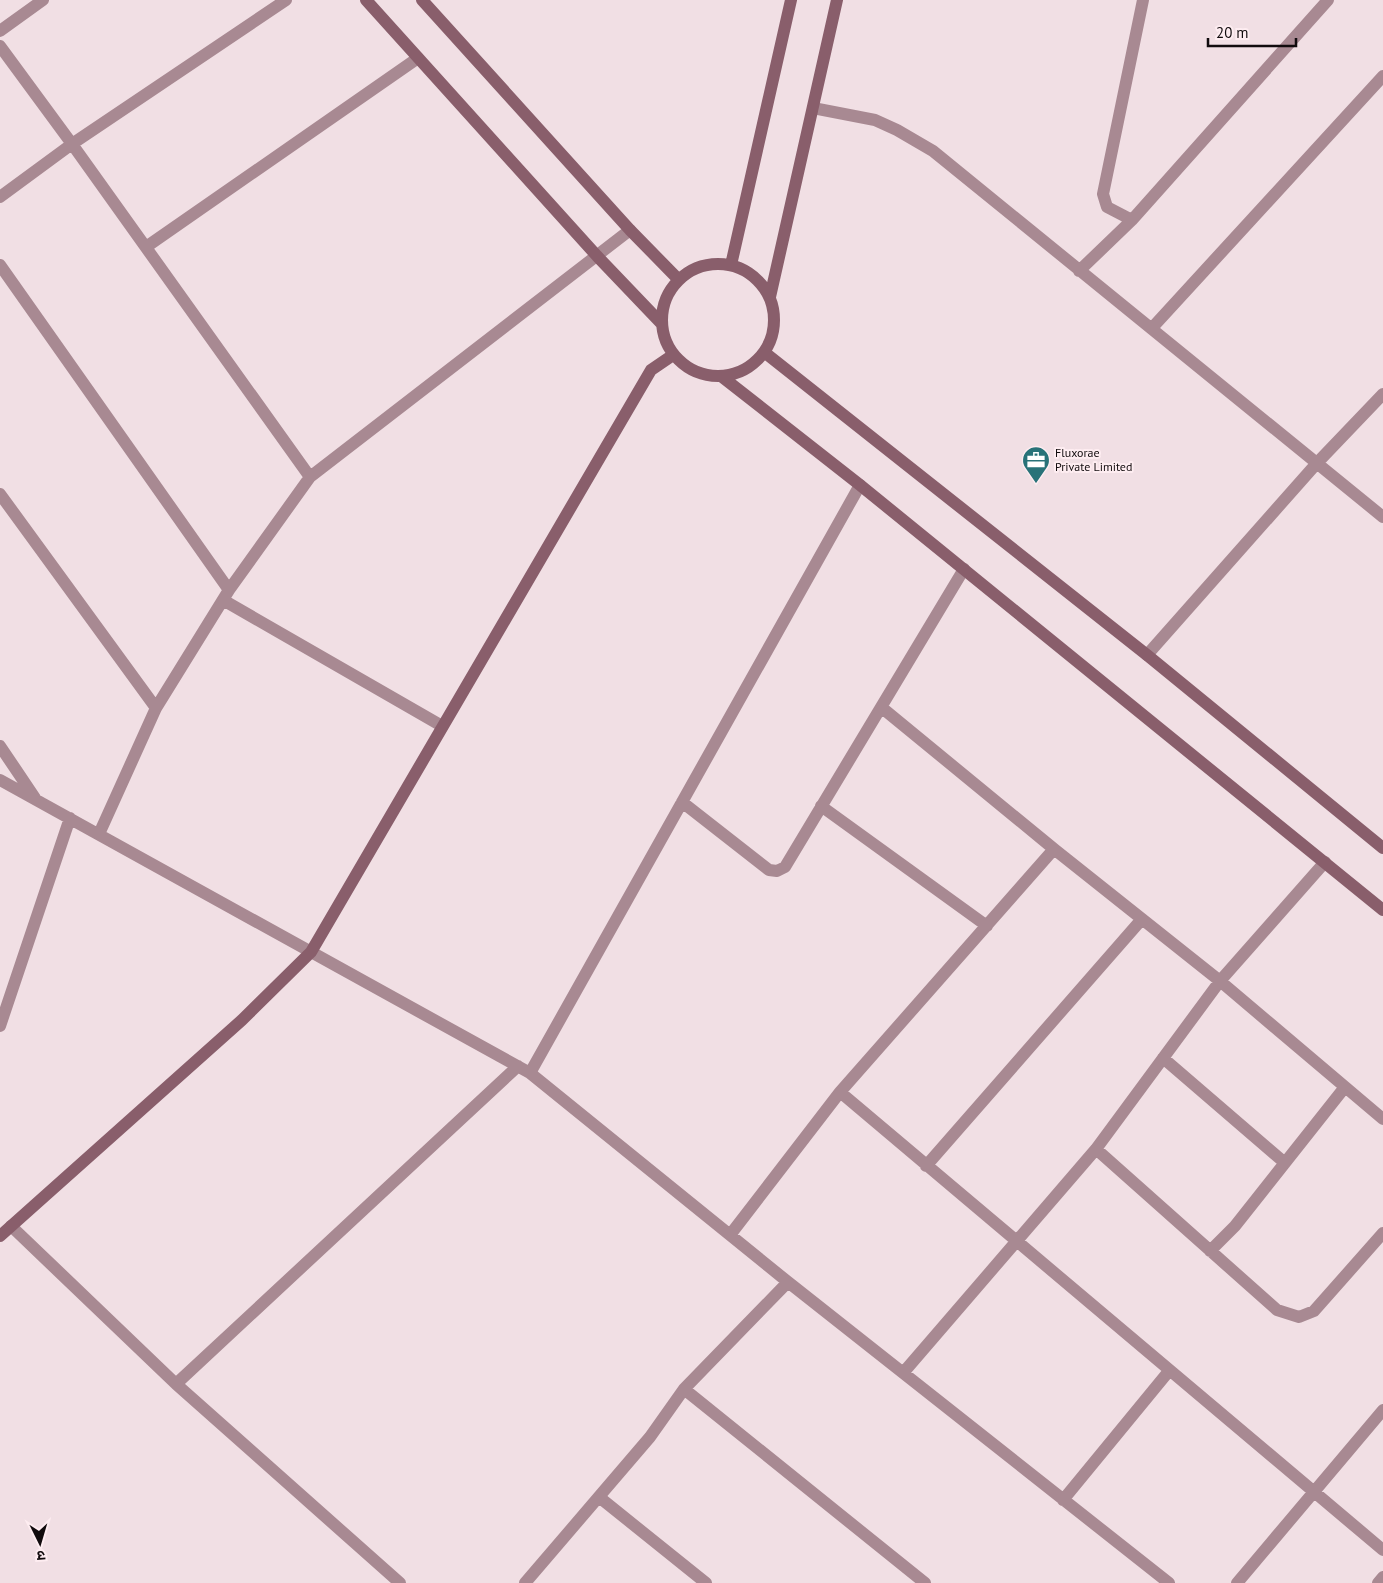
<svg xmlns="http://www.w3.org/2000/svg" width="1383" height="1583" viewBox="0 0 1383 1583" font-family="'PT Sans','Noto Sans Devanagari',sans-serif">
<rect width="100%" height="100%" fill="#f1dfe4"/>
<g fill="none" stroke-linecap="round" stroke-linejoin="round">
<path stroke="#a88992" stroke-width="12" d="M0,31L43,0
M0,46L72,144L310,477
M813,108L875,120L897,130L933,151L1383,517
M0,197L72,144L286,0
M1132,220L1107,207L1103,194L1143,0
M146,247L418,58
M0,265L229,590
M1079,271L1132,220L1328,0
M1152,328L1383,76
M0,494L156,708
M223,600L442,726
M1147,655L1317,463L1383,394
M881,707L1054,849
M0,746L35,798
M0,780L530,1073L788,1282L1169,1583
M682,802L769,870L777,871L785,867L964,569
M821,806L987,926
M99,834L156,708L229,590L310,477L630,230
M0,1026L70,818
M1163,1058L1285,1163
M530,1073L860,485
M840,1092L1383,1550
M1096,1149L1277,1310L1299,1317L1314,1311L1383,1233
M926,1166L1142,919
M11,1226L176,1384L400,1583
M730,1235L840,1092L1054,849L1220,981L1383,1119
M1210,1251L1235,1226L1345,1087
M903,1373L1096,1149L1220,981L1325,862
M176,1384L518,1066
M684,1389L925,1583
M599,1497L706,1583
M1063,1500L1169,1371
M525,1583L650,1437L684,1389L788,1282
M1237,1583L1383,1410
M1378,1583L1383,1577"/>
<path stroke="#895e6b" stroke-width="12" d="M366,0L597,256L661,323
M422,0L630,230L678,279
M662 320a56 56 0 1 1 112 0a56 56 0 1 1-112 0Z
M731,265L791,0
M770,297L837,0
M764,352L1147,655L1383,848
M721,376L860,485L1383,910
M0,1236L242,1020L311,952L651,370L673,355"/>
</g>
<defs>
<g id="office-pin" transform="scale(1.4375)"><path d="M0 17L-7.5 6A9.5 9.5 0 1 1 7.5 6Z" fill="#287278" stroke="#feedf1"/><path d="M-6-3h4V-5.5h4V-3h4V5H-6ZM-1-4.5V-3h2v-1.5ZM-6 0V1H6V0Z" fill="#fff"/></g>
</defs>
<g fill-rule="evenodd">
<use href="#office-pin" x="1036" y="460"/>
</g>
<g text-anchor="middle" stroke-width="4" stroke-linejoin="round" paint-order="stroke">
<g font-size="12" fill="#110b0d" stroke="#feedf1" text-anchor="start">
<text x="1055" y="457">Fluxorae<tspan x="1055" dy="14">Private Limited</tspan></text>
</g>
</g>
<g transform="translate(40 1543) rotate(175)" stroke="#feedf1" stroke-width="4" paint-order="stroke">
<path d="M0-4L9 19L0 12L-9 19Z" fill="#110b0d"/>
<text y="-8" font-size="14" font-weight="bold" text-anchor="middle" fill="#110b0d">उ</text>
</g>
<path d="M1208 38v8h88v-8" fill="none" stroke="#110b0d" stroke-width="2.5"/>
<text x="1216" y="38" font-size="15" fill="#110b0d" stroke="#feedf1" stroke-width="4" paint-order="stroke">20 m</text>
</svg>
